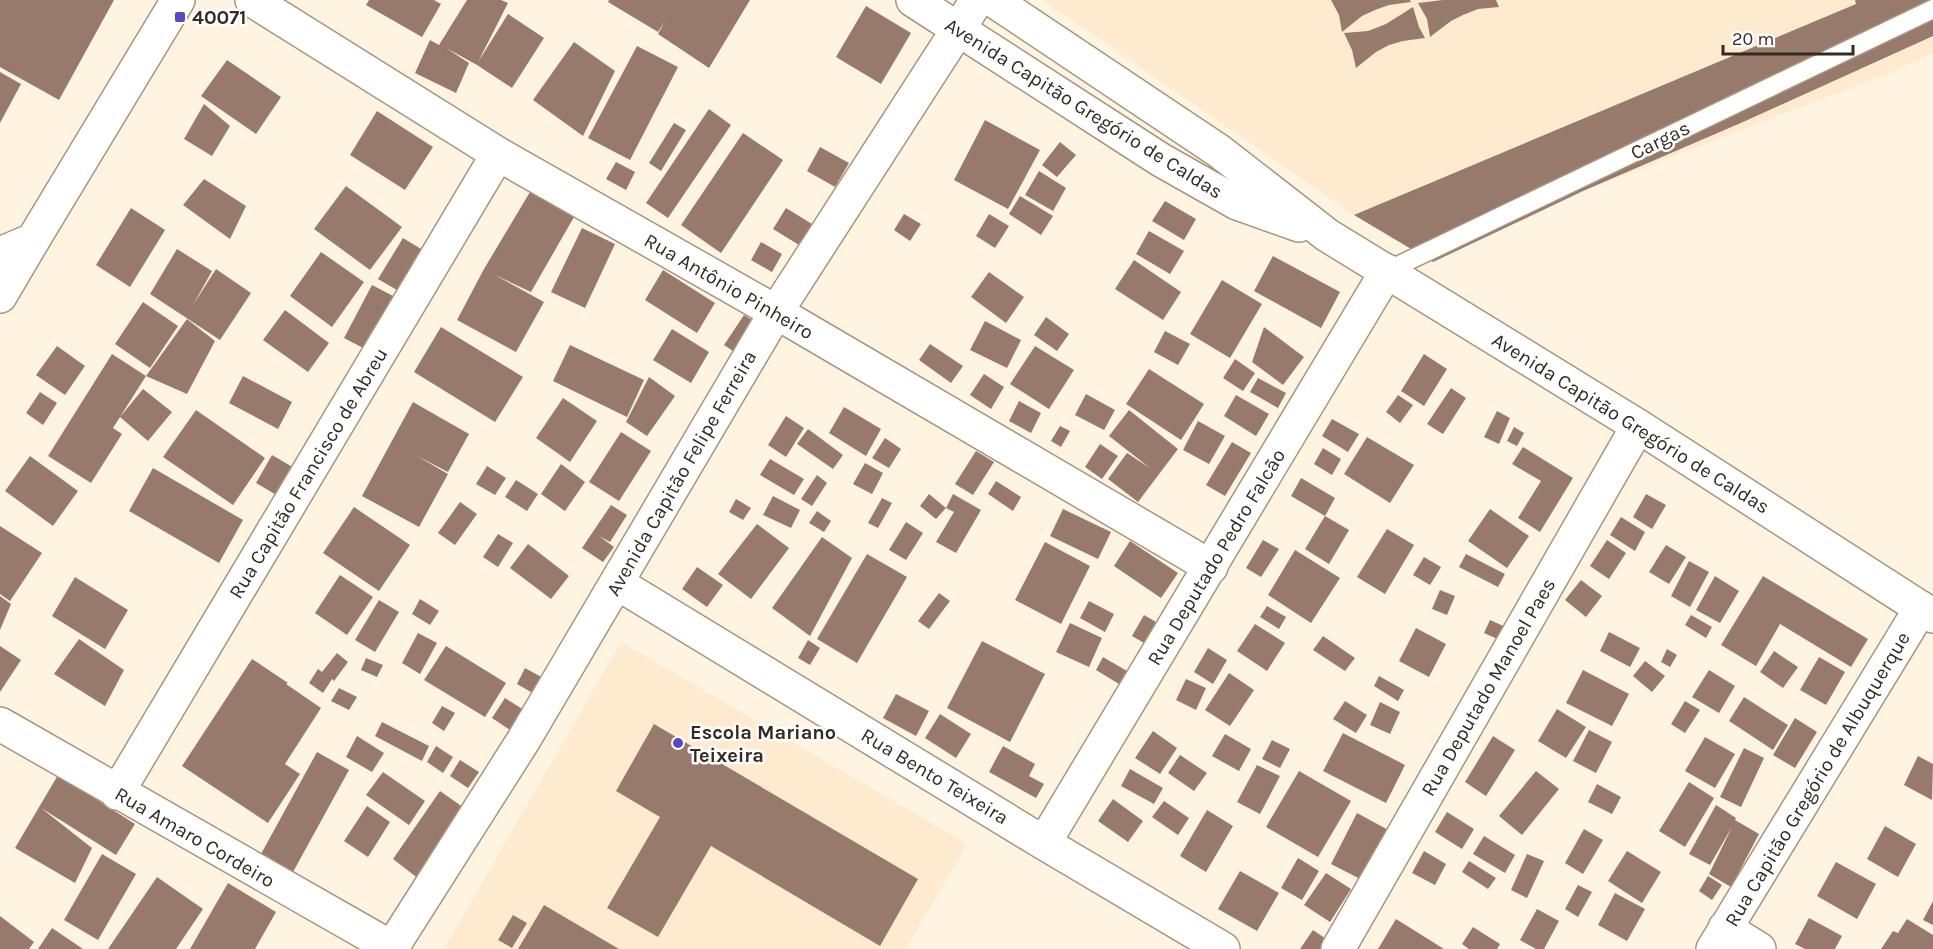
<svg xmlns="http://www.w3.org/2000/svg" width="1933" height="949" viewBox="0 0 1933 949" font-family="Karla,sans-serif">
<rect width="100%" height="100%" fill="#fff3e2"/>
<path fill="#feebcf" d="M1043,0H1933V53L1887,74L1583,191L1433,262L1354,215Z
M621,642L967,844L906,949H444Z"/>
<path fill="#987a6c" d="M0,0H114L59,100L0,67Z
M369,0H434L441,4L422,37L366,5Z
M467,0H501L508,3L478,62L508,14L544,38L512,88L477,65L446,48L469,63L456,93L415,73L430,40L439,45Z
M609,0H750L709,68L658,34L665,21L658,32L608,2Z
M1331,0H1410L1411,2L1389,5L1375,10L1362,16L1342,32L1339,15Z
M1443,0H1496L1499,7L1478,9L1463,15L1451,21L1430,37L1427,19L1418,3Z
M1855,0H1933V36L1743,122L1583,191L1433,262L1354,215L1856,4Z
M866,6L911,33L881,84L836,57Z
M1413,7L1419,27L1425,38L1403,41L1389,45L1376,52L1356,68L1352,50L1344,33L1368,31L1386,24Z
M574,42L615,71L583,136L533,100Z
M637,46L678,67L630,160L588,138Z
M227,60L281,97L256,134L201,96Z
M0,72L21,84L0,123Z
M204,104L230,126L212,156L184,139Z
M709,109L731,125L668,218L646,203Z
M377,111L433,147L405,190L350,155Z
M985,120L1040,150L1008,209L954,180Z
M674,123L686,130L661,171L649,163Z
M743,133L783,160L721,253L681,225Z
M1060,142L1076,155L1057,177L1042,165Z
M820,147L849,163L835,187L807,171Z
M616,162L635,172L626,190L606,179Z
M1039,171L1066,188L1053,211L1025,195Z
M204,179L246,206L230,239L183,205Z
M346,186L402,227L370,270L314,229Z
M530,192L574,217L531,292L495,275L544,302L516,352L457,320L484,269Z
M1020,196L1053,216L1041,235L1009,214Z
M1165,201L1196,219L1184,240L1152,221Z
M131,208L165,230L130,287L96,265Z
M786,208L812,224L799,245L773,229Z
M904,214L921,224L910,241L894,230Z
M989,214L1009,226L995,248L976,236Z
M582,228L615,244L585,308L551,292Z
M1149,231L1184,251L1170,274L1136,254Z
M403,238L426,252L402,293L378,279Z
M761,242L782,254L772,272L751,260Z
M177,249L212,271L193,305L216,269L251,293L220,340L150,294Z
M321,252L364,282L332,327L290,296Z
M1273,256L1340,292L1321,328L1254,291Z
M1134,260L1181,292L1163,320L1115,289Z
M663,270L715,303L697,333L645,300Z
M989,272L1024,297L1006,323L971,297Z
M1222,280L1262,304L1230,358L1190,334Z
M372,285L393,296L365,349L344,338Z
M143,302L178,326L150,368L115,344Z
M285,310L329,343L308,372L263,340Z
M744,315L760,325L739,355L724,345Z
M1046,317L1069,334L1057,351L1034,335Z
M187,319L215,341L187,394L146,376Z
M985,321L1021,340L1007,368L970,350Z
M441,327L523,377L495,422L414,372Z
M1264,327L1304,357L1283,385L1252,362Z
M672,329L709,352L691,383L653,360Z
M1165,331L1190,344L1178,365L1154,352Z
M930,344L963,366L951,383L919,360Z
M570,345L644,380L627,417L553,381Z
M57,346L85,366L65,395L36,375Z
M1035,346L1074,370L1049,409L1010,384Z
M112,354L146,376L120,417L143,389L172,412L148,441L120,417L113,428L122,434L91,483L48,456Z
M1424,354L1447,369L1424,406L1401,391Z
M1235,359L1255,373L1243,391L1223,378Z
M1149,369L1204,404L1181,440L1126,404Z
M984,374L1004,387L991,409L970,395Z
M243,376L292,402L278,429L229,403Z
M649,377L675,396L647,436L626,422Z
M1258,378L1286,393L1278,408L1250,392Z
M1451,388L1466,398L1443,434L1427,424Z
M40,392L57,403L43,425L26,413Z
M1086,394L1115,410L1104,430L1075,415Z
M1236,395L1269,414L1256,436L1224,416Z
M1398,395L1413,405L1400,423L1386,412Z
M563,398L597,421L570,462L536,438Z
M1019,401L1041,413L1031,433L1009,421Z
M413,402L469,434L448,472L417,456L448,474L419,527L362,496Z
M844,407L881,429L866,456L829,433Z
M196,410L265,458L233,505L163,457Z
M1129,410L1178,449L1138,502L1108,479L1127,453L1150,468L1109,436Z
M1497,411L1510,418L1499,444L1484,437Z
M786,416L804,428L786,457L768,445Z
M1332,419L1359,434L1348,452L1322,436Z
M1198,421L1225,436L1209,464L1183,450Z
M1060,426L1070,431L1061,447L1051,441Z
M1514,427L1524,433L1517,446L1507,441Z
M808,429L843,455L833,469L797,444Z
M621,432L651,451L619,501L589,482Z
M1367,437L1414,465L1390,503L1344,474Z
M885,438L901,449L889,468L872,458Z
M1232,442L1251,453L1225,496L1206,485Z
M1100,444L1118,456L1102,479L1085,467Z
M1523,447L1573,478L1540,532L1518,518L1541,481L1512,464Z
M1323,448L1341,459L1332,475L1314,464Z
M976,451L994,462L973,495L955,484Z
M272,455L301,472L285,500L256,483Z
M30,456L78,491L53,526L5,491Z
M770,459L804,479L794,495L760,475Z
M865,463L883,473L872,494L853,484Z
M561,464L585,482L565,511L541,494Z
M487,466L506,478L495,495L476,484Z
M153,468L243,520L219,563L129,511Z
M817,475L827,483L812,506L801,499Z
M1301,478L1335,498L1325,516L1291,496Z
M516,480L538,494L527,511L505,497Z
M996,481L1021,497L1013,511L988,494Z
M929,494L946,508L953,494L981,510L956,553L936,542L954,512L946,508L936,519L920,506Z
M1646,494L1666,505L1652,529L1633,517Z
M773,496L800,510L791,528L763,515Z
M882,498L892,503L878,528L868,523Z
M736,499L751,508L743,520L729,512Z
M460,502L477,514L455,545L438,533Z
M611,505L627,515L610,542L599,536L614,547L603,562L582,548Z
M354,507L410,545L379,591L323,553Z
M1063,509L1111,532L1098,559L1050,536Z
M1490,509L1529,536L1507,568L1468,541Z
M817,511L831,521L824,532L809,523Z
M1325,516L1349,530L1329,564L1305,549Z
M1621,517L1645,532L1635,551L1610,535Z
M906,522L923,533L906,560L889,550Z
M757,524L789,548L751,599L718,574Z
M0,526L42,553L10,601L0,594Z
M1387,529L1414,545L1385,594L1357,577Z
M498,534L513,543L498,567L483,557Z
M822,537L852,558L810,636L772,608Z
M1263,540L1279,549L1261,577L1246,568Z
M1607,540L1626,553L1609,579L1590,566Z
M1130,541L1178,573L1161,598L1114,566Z
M1045,542L1090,566L1061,624L1015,600Z
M528,544L569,576L551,599L510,568Z
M1666,545L1686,557L1669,584L1649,572Z
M1295,550L1340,578L1311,623L1268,595Z
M867,554L907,577L857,663L817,639Z
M1466,554L1505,574L1498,587L1459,567Z
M1424,557L1441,567L1430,585L1413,575Z
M1689,561L1709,572L1690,607L1671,596Z
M697,567L723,585L707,607L682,589Z
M340,575L373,597L347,635L315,613Z
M1715,576L1739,591L1720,623L1696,610Z
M1763,576L1868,639L1851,667L1780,624L1756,666L1721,645Z
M75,577L128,610L105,649L52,616Z
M1581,580L1602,596L1586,617L1565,600Z
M1440,590L1455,596L1447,615L1432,609Z
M939,593L950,601L929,629L918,621Z
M0,596L11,604L0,630Z
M420,599L439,611L430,625L412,614Z
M379,600L399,612L375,652L355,640Z
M1089,601L1114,614L1105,632L1080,618Z
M1267,606L1286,617L1279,629L1260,617Z
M1144,615L1156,622L1144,643L1132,636Z
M1691,615L1712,627L1706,638L1685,625Z
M1490,620L1510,629L1504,642L1484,633Z
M1070,623L1102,638L1089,667L1056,652Z
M1255,624L1285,643L1267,671L1237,651Z
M1416,628L1446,644L1429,677L1399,661Z
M1609,632L1640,648L1630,667L1600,651Z
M418,633L437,643L420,674L402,663Z
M1323,636L1355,658L1345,671L1313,650Z
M79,639L124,670L105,706L54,674Z
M808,640L820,648L810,665L798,658Z
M982,641L1045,674L1010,742L947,708Z
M0,646L21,660L0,692Z
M446,646L506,683L485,717L424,680Z
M1208,648L1227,660L1213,684L1194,672Z
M1667,649L1677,655L1670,667L1661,662Z
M1774,651L1798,667L1783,688L1760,672Z
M337,653L348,662L334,681L332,679L323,693L309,683L318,669L322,672Z
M1103,657L1127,671L1119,684L1096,670Z
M1819,657L1845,672L1826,705L1800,690Z
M366,658L383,665L377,677L361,670Z
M252,659L288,683L286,684L321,708L285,764L300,774L268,823L182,766Z
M1645,661L1665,676L1652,692L1633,676Z
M525,668L545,679L536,695L517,684Z
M1583,670L1629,694L1612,726L1566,703Z
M1709,670L1735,686L1719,713L1692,697Z
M1229,673L1254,690L1230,726L1205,710Z
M1379,676L1404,690L1398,701L1374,686Z
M1186,679L1206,688L1196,710L1176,700Z
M339,688L357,697L349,710L331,701Z
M896,694L929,711L916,736L883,718Z
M1744,697L1788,725L1773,750L1729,721Z
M505,698L524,710L510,730L492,718Z
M1345,701L1367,715L1356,733L1333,719Z
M1685,701L1700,710L1685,733L1671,724Z
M1380,702L1400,712L1390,734L1370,725Z
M442,706L455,713L444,731L432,723Z
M1557,709L1586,727L1566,758L1538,741Z
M940,714L971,734L956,758L925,738Z
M1795,718L1817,732L1795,768L1773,755Z
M382,722L429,746L422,761L375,736Z
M654,724L918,879L880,946L711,846L658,937L607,908L660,817L616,791Z
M1589,730L1612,742L1596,773L1573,761Z
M1153,731L1177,748L1160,774L1135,758Z
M1343,733L1405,765L1386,803L1323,771Z
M1225,734L1251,749L1239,771L1212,756Z
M357,736L384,753L372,772L346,757Z
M1493,736L1515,750L1486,796L1465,782Z
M1705,737L1735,754L1715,788L1685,771Z
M1272,740L1290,749L1280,768L1262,759Z
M436,746L453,757L443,773L427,762Z
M1003,746L1035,764L1029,776L1044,784L1036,798L989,772Z
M1744,748L1764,758L1741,807L1720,797Z
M317,752L349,770L293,872L261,854Z
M1180,755L1207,773L1194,791L1168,773Z
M1918,756L1933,764L1932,800L1904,785Z
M460,760L479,772L468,788L450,776Z
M1257,765L1280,776L1260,814L1237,802Z
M1130,769L1163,788L1154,804L1121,786Z
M1299,771L1351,801L1318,857L1266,827Z
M1536,771L1559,789L1522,835L1499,816Z
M383,772L425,801L409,825L366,795Z
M58,775L135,824L116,855L41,808L92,848L75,883L15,848Z
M1689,782L1714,798L1685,847L1659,831Z
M1597,784L1621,797L1612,814L1588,802Z
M440,791L467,810L419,879L393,859Z
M1113,799L1143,821L1128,842L1098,821Z
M1164,801L1189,818L1178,835L1152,817Z
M1716,805L1736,818L1735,820L1759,834L1731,887L1709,874L1732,827L1710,865L1689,854Z
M367,806L390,822L368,857L344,841Z
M1207,810L1233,826L1206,872L1180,856Z
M1447,812L1474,829L1462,849L1435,832Z
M1357,813L1392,832L1366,882L1331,864Z
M1885,826L1916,844L1898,877L1867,859Z
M1584,829L1603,840L1583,874L1565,863Z
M1484,836L1515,855L1505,873L1473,854Z
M1424,851L1446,864L1435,885L1412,873Z
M1627,851L1661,872L1642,903L1608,881Z
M102,854L136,874L98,940L64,920Z
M1527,854L1544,861L1527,898L1511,890Z
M1298,858L1319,871L1302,900L1281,888Z
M1469,861L1496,878L1488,889L1462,872Z
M1836,862L1876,884L1857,919L1817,896Z
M1240,871L1279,893L1257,931L1218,909Z
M1326,873L1351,889L1330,922L1304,905Z
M1708,876L1722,885L1712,900L1699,891Z
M157,877L203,909L176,949H108Z
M228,883L276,912L255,949H190Z
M1578,885L1592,892L1578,917L1565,909Z
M1615,893L1645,909L1627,941L1598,925Z
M1933,901V925L1923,920Z
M544,905L619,949H518Z
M1537,909L1559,921L1544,949H1536L1520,940Z
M513,915L527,923L512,948L498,940Z
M0,916L34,942L29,949H0Z
M1809,918L1842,936L1835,949H1805L1795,944Z
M1396,919L1444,949H1378Z
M1907,919L1933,935V949H1881L1893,931L1898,933Z
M1473,927L1500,944L1497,949H1469L1462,944Z
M52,928L83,949H38Z
M1313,930L1332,943L1327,949H1300Z"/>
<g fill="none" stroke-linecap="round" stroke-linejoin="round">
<g stroke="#a8967b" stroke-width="21">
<path id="service" d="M1387,271L1933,9"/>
</g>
<g stroke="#a8967b" stroke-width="36">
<path id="minor" d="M252,0L498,154L776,312L1211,567
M0,296L33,240
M617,583L1044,843L1223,949
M0,724L392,948
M117,793L498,154
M1044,843L1387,271
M1725,928L1759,949
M391,949L523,741L776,312L977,0
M1338,949L1638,426
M1713,949L1921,608"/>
</g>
<g stroke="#a8967b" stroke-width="36">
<path id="tertiary" d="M0,254L33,240L178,0"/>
</g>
<g stroke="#a8967b" stroke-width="36">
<path id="secondary" d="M913,0L1161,160L1237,203L1299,225
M993,0L1219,151L1327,235L1638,426L1933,616"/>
</g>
<use href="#service" stroke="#fff" stroke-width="18"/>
<use href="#minor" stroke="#fff" stroke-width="33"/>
<use href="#tertiary" stroke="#fff" stroke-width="33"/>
<use href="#secondary" stroke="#fff" stroke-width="33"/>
</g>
<g fill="#5948c0" stroke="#fff" stroke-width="2">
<rect x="174" y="11" width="12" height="12" rx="3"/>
<circle cx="678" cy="743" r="6"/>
</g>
<g text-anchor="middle" stroke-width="5" stroke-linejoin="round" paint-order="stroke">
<g font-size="20" font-weight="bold" fill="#332b21" stroke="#fff" text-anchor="start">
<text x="192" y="24">40071</text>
<text x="690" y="739">Escola Mariano<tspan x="690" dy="23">Teixeira</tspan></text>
</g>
<g font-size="20" fill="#332b21" stroke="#fff">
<text transform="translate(1084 108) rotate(32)" y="7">Avenida Capitão Gregório de Caldas</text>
<text transform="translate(1660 140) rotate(-26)" y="7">Cargas</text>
<text transform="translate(729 286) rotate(30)" y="7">Rua Antônio Pinheiro</text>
<text transform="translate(1631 423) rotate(32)" y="7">Avenida Capitão Gregório de Caldas</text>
<text transform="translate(308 473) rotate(-59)" y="7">Rua Capitão Francisco de Abreu</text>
<text transform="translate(681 473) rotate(-60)" y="7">Avenida Capitão Felipe Ferreira</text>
<text transform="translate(1216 557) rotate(-59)" y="7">Rua Deputado Pedro Falcão</text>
<text transform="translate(1488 687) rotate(-60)" y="7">Rua Deputado Manoel Paes</text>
<text transform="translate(935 776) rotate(31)" y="7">Rua Bento Teixeira</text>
<text transform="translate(1817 779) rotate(-59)" y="7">Rua Capitão Gregório de Albuquerque</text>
<text transform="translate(195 837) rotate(30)" y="7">Rua Amaro Cordeiro</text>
</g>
</g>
<path d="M1723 45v9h130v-9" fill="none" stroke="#332b21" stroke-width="3"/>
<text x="1732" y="45" font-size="18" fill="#332b21" stroke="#ffffff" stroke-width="4.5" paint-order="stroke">20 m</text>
</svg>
